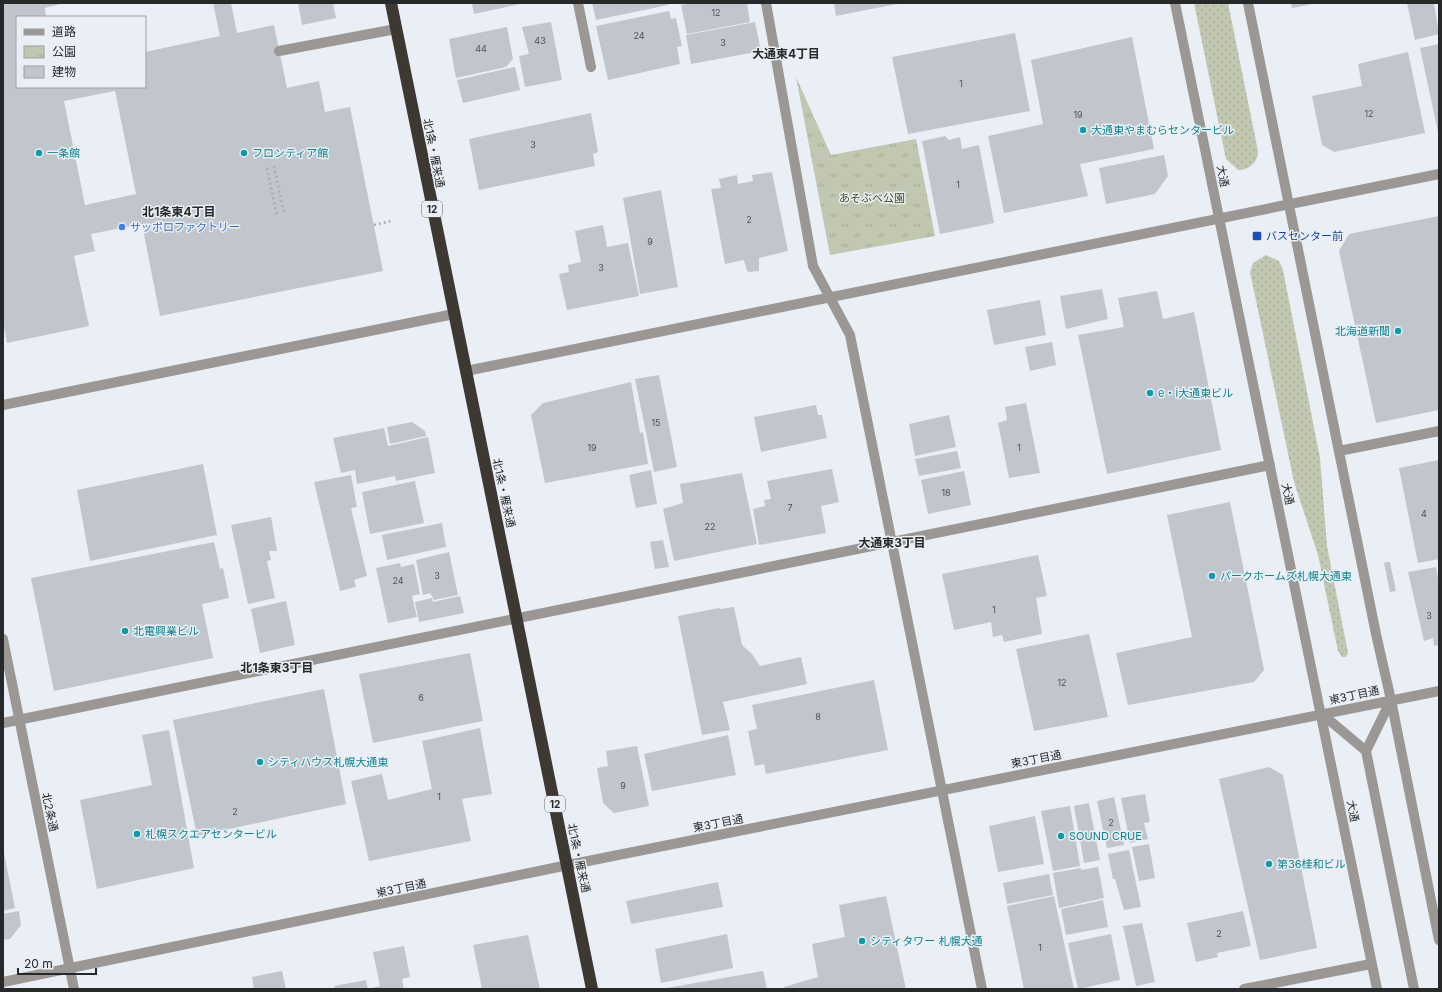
<svg xmlns="http://www.w3.org/2000/svg" width="1442" height="992" viewBox="0 0 1442 992" font-family="Inter,'Noto Sans JP',sans-serif">
<defs>
<pattern id="grass-dots" width="8" height="8" patternUnits="userSpaceOnUse"><rect width="8" height="8" fill="#c2c7b1"/><path d="M2 2h.1M6 6h.1" fill="none" stroke="#a7ab98" stroke-width="1.8" stroke-linecap="round"/></pattern>
<pattern id="park-tufts" width="24" height="20" patternUnits="userSpaceOnUse"><rect width="24" height="20" fill="#c2c7b1"/><path d="M3 7l-1-3M5 7V3M7 7l1-3M15 17l-1-3M17 17v-4M19 17l1-3" fill="none" stroke="#a7ab98"/></pattern>
</defs>
<rect width="100%" height="100%" fill="#eaeff6"/>
<path fill="url(#grass-dots)" d="M1194,3H1228L1258,151C1258,163 1249,170 1238,170L1226,159Z
M1266,255L1279,261L1283,270L1320,458L1327,546L1348,653L1346,657H1342L1338,651L1318,555L1294,482L1250,272L1253,263Z"/>
<path fill="url(#park-tufts)" d="M796,77L831,155L916,139L935,236L830,255Z"/>
<path fill="#c1c6cd" fill-rule="evenodd" d="M3,3H64L45,8L46,17H17V87H145V52L220,36L213,3H231L237,33L274,25L287,88L319,81L325,112L350,107L383,271L160,316L142,224L91,234L95,251L74,256L89,326L7,343L3,322ZM115,91L136,194L85,205L64,101Z
M298,3H333L336,18L302,25Z
M472,3H520V4L474,14Z
M592,3H668V5L596,20Z
M692,3H747L750,22L687,34L681,5Z
M834,3H897V4L836,16Z
M1291,3H1312V4L1292,8Z
M1407,3H1434L1439,34L1415,40Z
M669,11L671,19L676,18L682,46L677,47L680,64L608,80L596,26Z
M551,22L562,80L525,87L519,56L529,54L522,27Z
M755,22L761,51L691,64L686,35Z
M507,27L513,59L506,67L456,78L449,39Z
M1015,33L1030,111L908,134L892,57Z
M1132,37L1154,149L1080,164L1088,196L1004,213L988,136L1043,124L1031,60Z
M1439,44V132H1438L1420,48Z
M1408,52L1425,133L1334,152L1322,145L1312,96L1362,86L1358,64Z
M515,67L520,90L463,103L457,80Z
M591,113L598,152L593,154L595,166L479,190L469,139Z
M945,136L949,140L960,137L962,149L979,145L994,223L940,234L922,141Z
M1164,155L1168,176L1155,194L1106,204L1099,168Z
M772,172L788,251L759,258V271L749,272L747,271L744,260L725,264L711,189L721,188L719,179L737,175L738,184L753,181L752,175Z
M661,190L678,287L640,294L623,198Z
M1439,216V410L1376,423L1339,251L1349,234Z
M603,225L607,247L628,243L639,296L567,310L559,274L569,272L568,265L581,262L575,231Z
M1102,289L1108,319L1066,329L1060,296Z
M1157,291L1163,319L1194,312L1221,450L1107,474L1078,335L1124,327L1118,298Z
M1040,300L1046,335L994,345L987,310Z
M1052,342L1056,365L1030,371L1025,347Z
M659,375L677,467L654,472L635,379Z
M631,382L640,433L643,432L648,464L545,483L531,415L543,403Z
M1026,403L1040,473L1009,478L998,423L1007,420L1005,407Z
M816,405L818,415H822L827,438L761,452L754,417Z
M949,415L956,447L915,456L909,424Z
M412,422L425,431L426,436L390,444L387,427Z
M384,428L388,446L428,437L435,473L396,481L395,476L357,484L355,470L341,473L333,438Z
M957,451L961,468L919,476L915,459Z
M1439,460V559L1418,563L1399,468Z
M203,464L217,535L90,561L77,490Z
M832,469L839,502L821,506L826,533L759,545L753,509L765,506L764,500L771,499L767,481Z
M651,470L657,504L636,508L629,475Z
M964,471L971,505L928,514L921,480Z
M742,473L757,544L674,561L663,509L683,503L680,484Z
M351,475L357,507L351,508L367,576L354,580L356,587L340,591L314,482Z
M415,481L424,523L370,534L362,492Z
M1230,502L1264,670L1254,682L1128,705L1116,653L1192,637L1167,515Z
M271,517L277,551H269L271,560L267,561L275,598L248,604L231,525Z
M442,523L446,547L387,560L382,535Z
M663,540L669,567L655,569L650,542Z
M214,542L220,569L223,568L229,598L202,604L213,658L54,691L31,578Z
M449,552L458,595L434,600L430,593L423,595L416,560Z
M1038,555L1047,596L1036,598L1042,634L1004,642L1002,635L993,637L991,622L954,630L942,574Z
M1387,562H1390L1396,591L1390,592L1384,563Z
M400,563L401,567L414,564L420,594L412,596L417,617L388,623L376,568Z
M1436,567L1439,584V645L1434,646L1433,638L1424,641L1408,572Z
M460,596L464,613L419,622L415,602L432,598L433,602Z
M286,601L295,645L260,653L251,609Z
M734,607L742,645L752,654L760,666L801,657L807,684L723,702L730,730L702,735L678,616L719,608L720,609Z
M1089,634L1108,717L1034,731L1016,649Z
M470,653L483,721L373,743L359,674Z
M874,680L888,750L766,774L764,764L755,766L748,731L757,729L752,705Z
M324,689L346,804L197,836L173,720Z
M480,728L492,794L462,799L471,841L369,861L351,781L382,774L388,800L432,789L422,741Z
M169,730L194,868L97,889L80,800L152,785L142,735Z
M728,735L736,775L652,791L644,754Z
M637,746L649,806L614,813L603,803L597,768L608,766L606,751Z
M1269,767L1283,775L1317,948L1260,960L1219,779Z
M1145,794L1150,822L1144,823L1148,839L1130,843L1121,798Z
M1114,797L1124,845L1107,848L1097,801Z
M1089,803L1100,860L1084,863L1074,806Z
M1070,806L1080,866L1053,871L1041,811Z
M1035,816L1044,864L998,872L989,826Z
M1149,844L1155,878L1139,881L1132,847Z
M1129,850L1141,907L1124,910L1115,879H1113L1108,854Z
M4,853L15,908L3,911V854Z
M1098,867L1104,898L1059,908L1053,873L1081,868V870Z
M1049,874L1053,895L1007,904L1003,883Z
M718,882L723,907L631,924L626,901Z
M886,896L906,989H784V987L818,977L812,944L845,937L839,905Z
M1054,896L1074,989H1024L1007,906Z
M1103,900L1108,927L1066,935L1061,909Z
M19,911L21,925L10,939L3,940V914Z
M1243,911L1251,946L1217,953L1218,957L1196,962L1187,923Z
M1142,923L1155,982L1136,986L1123,926Z
M727,934L733,968L661,983L655,949Z
M1111,934L1120,980L1078,989L1068,943Z
M528,935L540,989H482L473,945Z
M404,946L410,977L402,979L404,989H368L380,986L373,952Z
M282,971L286,989H254L252,977Z
M763,971L767,989H667V988Z
M366,980L368,989H335L334,986Z"/>
<g fill="none" stroke-linecap="round" stroke-linejoin="round">
<path stroke="#a9adb3" stroke-width="2.5" stroke-dasharray="2 3" stroke-linecap="butt" d="M274,166L284,213
M267,168L277,215
M374,225L391,221"/>
<path stroke="#9a9794" stroke-width="10" d="M578,3L591,67
M766,3L813,266L850,335L982,989
M1175,3L1377,989
M1248,3L1376,634L1391,700L1439,940
M279,51L396,29
M466,371L1439,174
M3,405L454,314
M1339,451L1439,431
M3,639L74,989
M1391,700L1366,751L1414,989
M1322,714L1366,751
M3,723L1270,465
M3,982L568,865L1439,691
M1244,989L1371,964"/>
<path stroke="#3e3833" stroke-width="12" d="M391,3L592,989"/>
</g>
<g fill="#0f9aa8" stroke="#eaeff6" stroke-width="1.5">
<circle cx="1083" cy="130" r="4"/>
<circle cx="39" cy="153" r="4"/>
<circle cx="244" cy="153" r="4"/>
<circle cx="1398" cy="331" r="4"/>
<circle cx="1150" cy="393" r="4"/>
<circle cx="1212" cy="576" r="4"/>
<circle cx="125" cy="631" r="4"/>
<circle cx="260" cy="762" r="4"/>
<circle cx="137" cy="834" r="4"/>
<circle cx="1061" cy="836" r="4"/>
<circle cx="1269" cy="864" r="4"/>
<circle cx="862" cy="941" r="4"/>
</g>
<circle fill="#3f7fe0" stroke="#eaeff6" stroke-width="1.5" cx="122" cy="227" r="4"/>
<rect fill="#1a4fb4" stroke="#eaeff6" stroke-width="1.5" x="1252" y="231" width="10" height="10" rx="2"/>
<g text-anchor="middle" stroke-width="3" stroke-linejoin="round" paint-order="stroke">
<g font-size="9" fill="#4d5053">
<text x="716" y="16">12</text>
<text x="639" y="39">24</text>
<text x="540" y="44">43</text>
<text x="723" y="46">3</text>
<text x="481" y="52">44</text>
<text x="961" y="87">1</text>
<text x="1369" y="117">12</text>
<text x="1078" y="118">19</text>
<text x="533" y="148">3</text>
<text x="958" y="188">1</text>
<text x="749" y="223">2</text>
<text x="650" y="245">9</text>
<text x="601" y="271">3</text>
<text x="656" y="426">15</text>
<text x="592" y="451">19</text>
<text x="1019" y="451">1</text>
<text x="946" y="496">18</text>
<text x="790" y="511">7</text>
<text x="1424" y="517">4</text>
<text x="710" y="530">22</text>
<text x="437" y="579">3</text>
<text x="398" y="584">24</text>
<text x="994" y="613">1</text>
<text x="1429" y="619">3</text>
<text x="1062" y="686">12</text>
<text x="421" y="701">6</text>
<text x="818" y="720">8</text>
<text x="623" y="789">9</text>
<text x="439" y="800">1</text>
<text x="235" y="815">2</text>
<text x="1111" y="826">2</text>
<text x="1219" y="937">2</text>
<text x="1040" y="951">1</text>
</g>
<g fill="#eaeff6" stroke="#616467" stroke-width="1">
<rect x="422" y="201" width="20" height="16" rx="3"/>
<rect x="545" y="796" width="20" height="16" rx="3"/>
</g>
<g font-size="10" font-weight="bold" fill="#26282a">
<text x="432" y="213">12</text>
<text x="555" y="808">12</text>
</g>
<g font-size="11" fill="#0d838f" stroke="#eaeff6" text-anchor="start">
<text x="1091" y="134">大通東やまむらセンタービル</text>
<text x="47" y="157">一条館</text>
<text x="252" y="157">フロンティア館</text>
<text x="1390" y="335" text-anchor="end">北海道新聞</text>
<text x="1158" y="397">e・i大通東ビル</text>
<text x="1220" y="580">パークホームズ札幌大通東</text>
<text x="133" y="635">北電興業ビル</text>
<text x="268" y="766">シティハウス札幌大通東</text>
<text x="145" y="838">札幌スクエアセンタービル</text>
<text x="1069" y="840">SOUND CRUE</text>
<text x="1277" y="868">第36桂和ビル</text>
<text x="870" y="945">シティタワー 札幌大通</text>
</g>
<g font-size="11" fill="#26282a" stroke="#eaeff6">
<text transform="translate(434 153) rotate(79)" y="4">北1条・雁来通</text>
<text transform="translate(1223 176) rotate(79)" y="4">大通</text>
<text transform="translate(504 493) rotate(78)" y="4">北1条・雁来通</text>
<text transform="translate(1288 494) rotate(78)" y="4">大通</text>
<text transform="translate(1354 695) rotate(-12)" y="4">東3丁目通</text>
<text transform="translate(1036 759) rotate(-11)" y="4">東3丁目通</text>
<text transform="translate(1353 811) rotate(79)" y="4">大通</text>
<text transform="translate(50 812) rotate(78)" y="4">北2条通</text>
<text transform="translate(718 823) rotate(-11)" y="4">東3丁目通</text>
<text transform="translate(579 858) rotate(78)" y="4">北1条・雁来通</text>
<text transform="translate(401 888) rotate(-12)" y="4">東3丁目通</text>
</g>
<g font-size="11" fill="#444b15" stroke="#eaeff6">
<text x="872" y="202">あそぶべ公園</text>
</g>
<g font-size="11" fill="#366cbe" stroke="#eaeff6" text-anchor="start">
<text x="130" y="231">サッポロファクトリー</text>
</g>
<g font-size="11" fill="#164399" stroke="#eaeff6" text-anchor="start">
<text x="1266" y="240">バスセンター前</text>
</g>
<g font-size="12" font-weight="bold" fill="#26282a" stroke="#eaeff6">
<text x="786" y="58">大通東4丁目</text>
<text x="179" y="216">北1条東4丁目</text>
<text x="892" y="547">大通東3丁目</text>
<text x="277" y="672">北1条東3丁目</text>
</g>
</g>
<rect width="1442" height="992" fill="none" stroke="#26282a" stroke-width="8"/>
<rect x="16" y="16" width="130" height="72" fill="#eaeff6" stroke="#9c9fa4"/>
<rect x="24" y="29" width="20" height="6" fill="#9a9794" stroke="#9c9fa4"/>
<text x="52" y="36" font-size="12" fill="#26282a">道路</text>
<rect x="24" y="46" width="20" height="12" fill="url(#park-tufts)" stroke="#9c9fa4"/>
<text x="52" y="56" font-size="12" fill="#26282a">公園</text>
<rect x="24" y="66" width="20" height="12" fill="#c1c6cd" stroke="#9c9fa4"/>
<text x="52" y="76" font-size="12" fill="#26282a">建物</text>
<path d="M18 968v6h78v-6" fill="none" stroke="#26282a" stroke-width="2"/>
<text x="24" y="968" font-size="12" fill="#26282a" stroke="#eaeff6" stroke-width="3" paint-order="stroke">20 m</text>
</svg>
